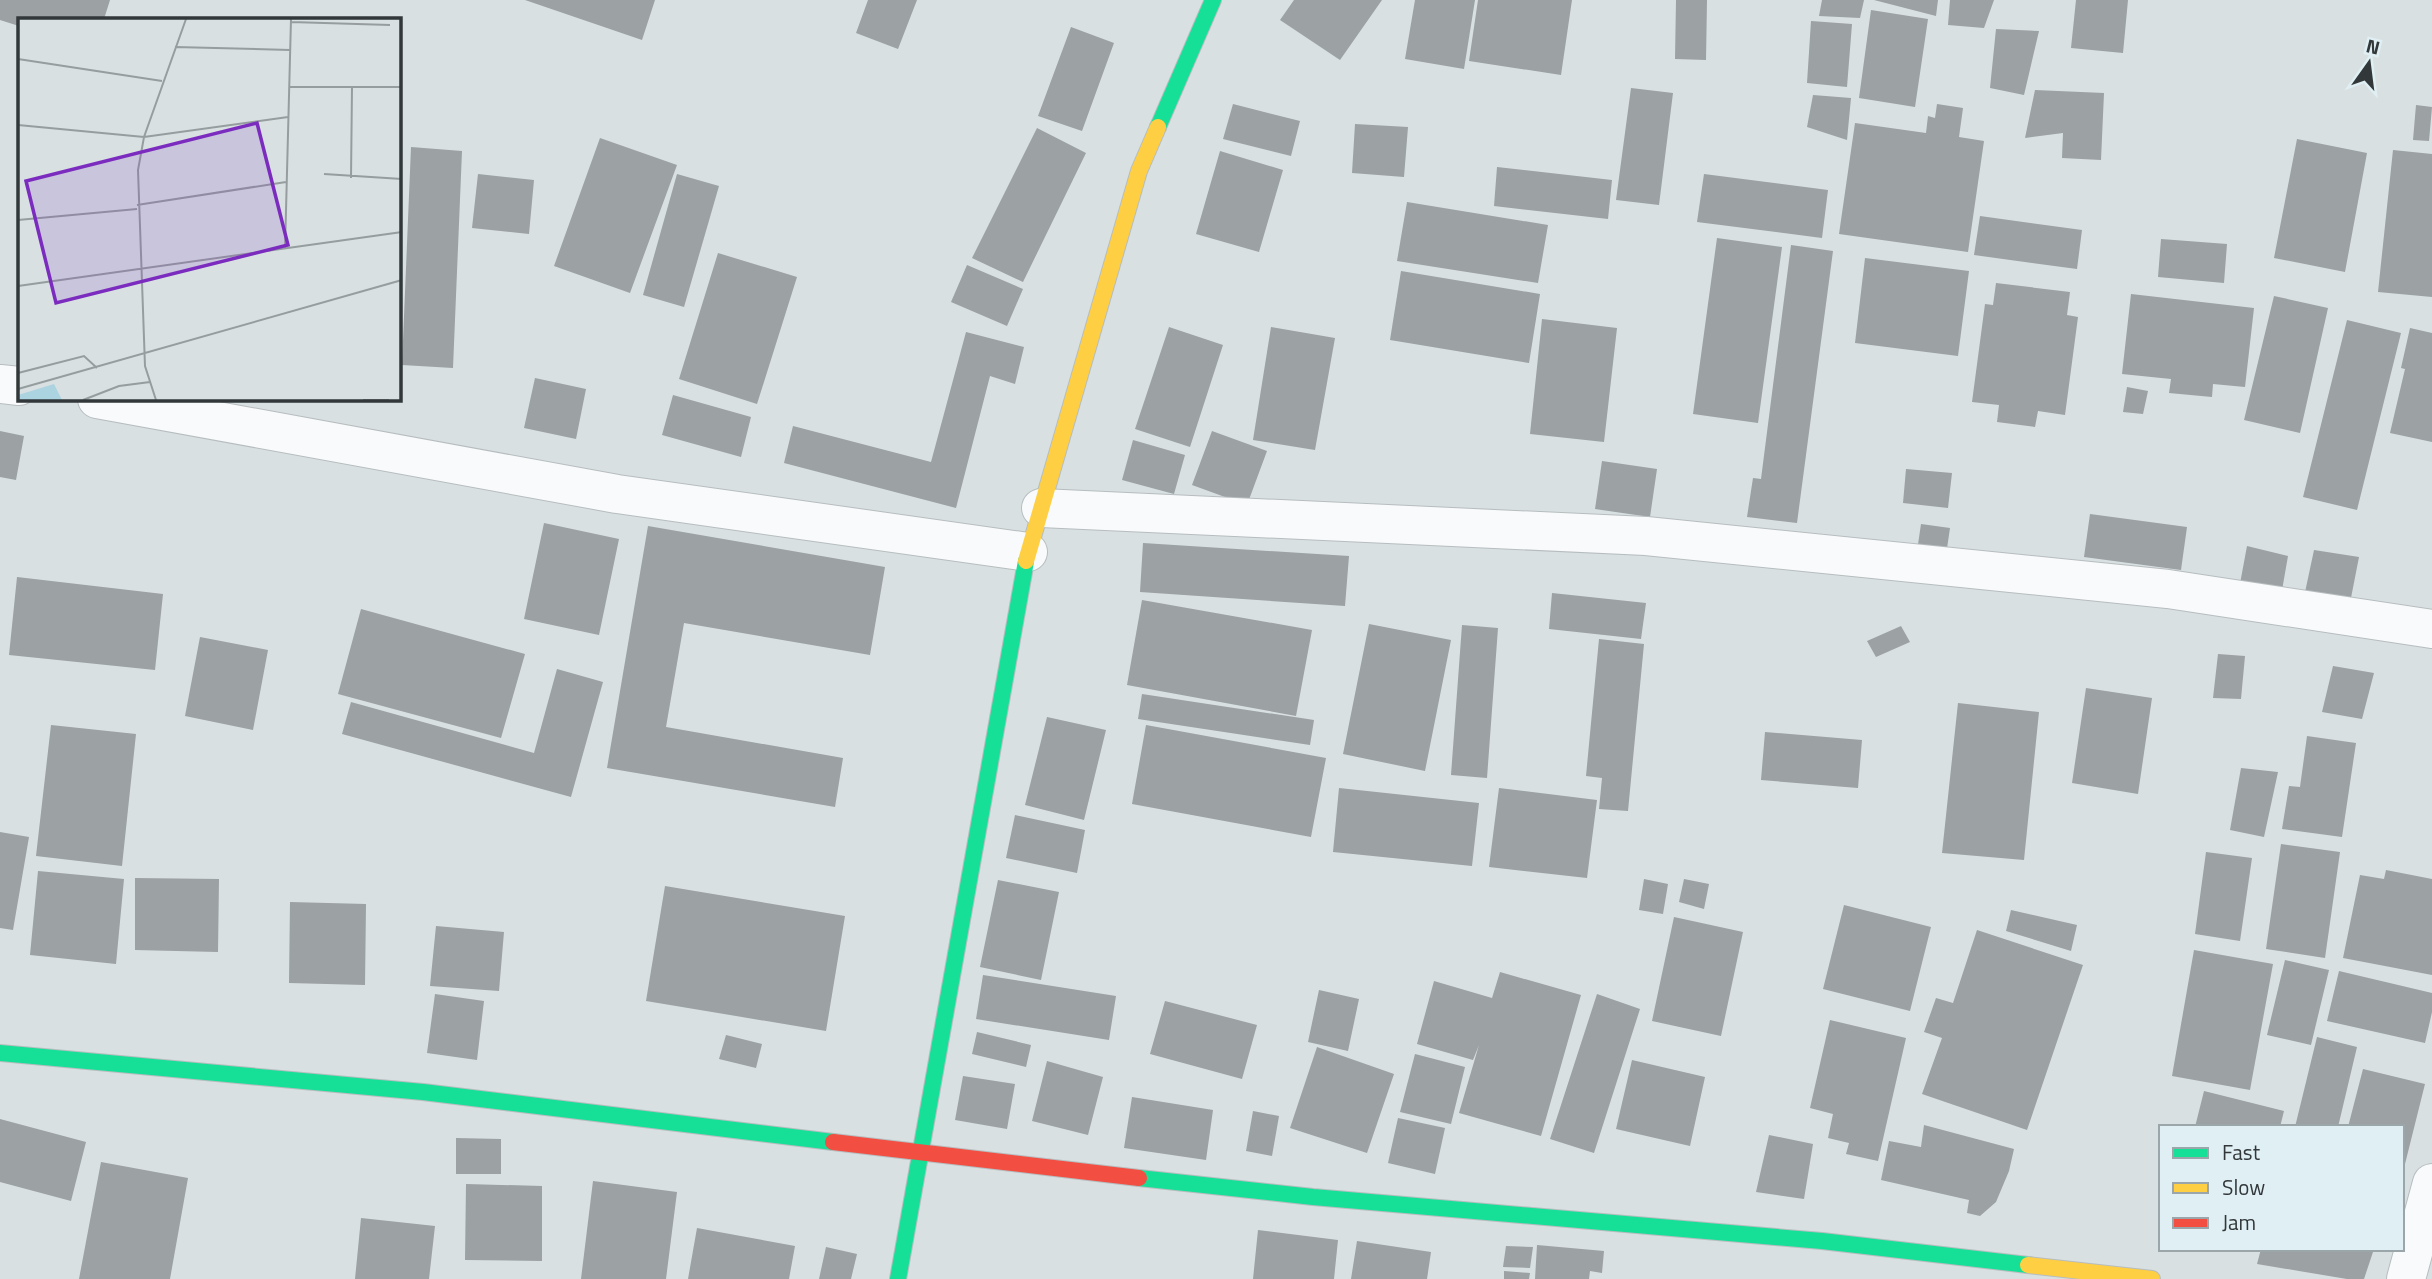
<svg xmlns="http://www.w3.org/2000/svg" width="2432" height="1279" viewBox="0 0 2432 1279" font-family="'Titillium Web',sans-serif">
<rect width="100%" height="100%" fill="#d8e0e2"/>
<path fill="#9ca1a3" d="M0,0H110L104,19H19V26L0,20Z
M525,0H655L642,40Z
M868,0H917L898,49L856,33Z
M1294,0H1382L1340,60L1280,20Z
M1415,0H1475L1464,69L1405,59Z
M1478,0H1572L1561,75L1469,61Z
M1676,0H1707L1706,60L1675,59Z
M1822,0H1864L1860,18L1819,16Z
M1874,0H1938L1936,16Z
M1950,0H1994L1984,28L1948,25Z
M2076,0H2128L2123,53L2071,48Z
M1871,10L1928,19L1915,107L1859,98Z
M1811,21L1852,24L1847,87L1807,83Z
M1071,27L1114,43L1082,131L1038,116Z
M1996,29L2039,31L2024,95L1990,88Z
M1631,88L1673,93L1659,205L1616,200Z
M2035,90L2104,93L2101,160L2062,158L2063,133L2025,138Z
M1813,95L1851,98L1847,140L1807,127Z
M1233,104L1300,121L1291,156L1223,139Z
M1937,104L1963,108L1959,137L1984,141L1968,252L1839,234L1855,123L1926,133L1928,116L1935,118Z
M2416,105L2432,107L2429,141L2413,140Z
M1355,124L1408,127L1404,177L1352,173Z
M1037,128L1086,153L1023,282L972,258Z
M600,138L677,165L630,293L554,266Z
M2297,139L2367,153L2345,272L2274,258Z
M411,147L462,151L453,368L402,365Z
M2393,150L2432,154V297L2378,292Z
M1220,151L1283,170L1259,252L1196,234Z
M1497,167L1612,180L1608,219L1494,206Z
M478,174L534,180L529,234L472,228Z
M677,174L719,186L684,307L643,295Z
M1704,174L1828,190L1822,238L1697,222Z
M1407,202L1548,225L1538,283L1397,261Z
M1980,216L2082,230L2077,269L1974,255Z
M1717,238L1782,247L1758,423L1693,414Z
M2161,239L2227,244L2224,283L2158,277Z
M1791,245L1833,251L1797,523L1747,517L1753,478L1761,479Z
M718,253L797,277L757,404L679,379Z
M1865,258L1969,271L1958,356L1855,343Z
M967,265L1023,289L1007,326L951,302Z
M1401,271L1540,294L1529,363L1390,340Z
M1996,283L2070,292L2067,315L2078,317L2065,415L2038,411L2035,427L1997,422L1999,405L1972,402L1985,304L1993,305Z
M2131,294L2254,308L2245,387L2213,384L2212,397L2169,393L2171,379L2122,374Z
M2274,296L2328,308L2300,433L2244,420Z
M1542,319L1617,328L1604,442L1530,434Z
M2347,320L2401,333L2357,510L2303,497Z
M1169,327L1223,345L1190,447L1135,429Z
M1271,327L1335,338L1315,450L1253,440Z
M2410,328L2432,333V442L2390,433L2405,369L2401,368Z
M966,332L1024,347L1015,384L990,376L956,508L784,463L793,426L931,462Z
M535,378L586,389L576,439L524,428Z
M2127,387L2148,391L2143,414L2123,412Z
M673,395L751,417L741,457L662,435Z
M0,431L24,436L16,480L0,477Z
M1212,431L1267,451L1247,505L1192,485Z
M1133,440L1185,455L1174,494L1122,480Z
M1602,461L1657,469L1650,517L1595,509Z
M1906,469L1952,473L1948,508L1903,503Z
M2090,514L2187,527L2181,570L2084,557Z
M544,523L619,539L599,635L524,619Z
M1921,524L1950,528L1945,562L1916,558Z
M648,526L885,567L870,655L684,623L666,727L843,758L835,807L607,768Z
M1143,543L1349,556L1345,606L1140,592Z
M2247,546L2288,556L2281,596L2239,589Z
M2314,550L2359,557L2350,603L2304,597Z
M17,577L163,594L155,670L9,655Z
M1552,593L1646,603L1641,639L1549,629Z
M1142,600L1312,630L1296,716L1127,685Z
M361,609L525,654L501,738L338,694Z
M1369,624L1451,640L1425,771L1343,754Z
M1462,625L1498,628L1487,778L1451,775Z
M1901,626L1910,642L1876,657L1867,641Z
M200,637L268,650L253,730L185,716Z
M1599,639L1644,644L1628,811L1599,809L1602,778L1586,776Z
M2218,654L2245,656L2241,699L2213,698Z
M2333,666L2374,673L2362,719L2322,712Z
M557,669L603,682L571,797L342,734L351,702L534,753Z
M2086,688L2152,698L2138,794L2072,783Z
M1142,694L1314,720L1310,745L1138,719Z
M1958,703L2039,712L2024,860L1942,853Z
M1047,717L1106,730L1084,820L1025,805Z
M51,725L136,734L122,866L36,856Z
M1146,725L1326,758L1311,837L1132,804Z
M1765,732L1862,740L1858,788L1761,780Z
M2307,736L2356,743L2342,837L2282,829L2289,786L2300,787Z
M2241,768L2278,772L2264,837L2230,830Z
M1339,788L1479,803L1472,866L1333,852Z
M1499,788L1597,800L1587,878L1489,867Z
M1015,815L1085,830L1077,873L1006,858Z
M0,832L29,837L13,930L0,928Z
M2281,844L2340,852L2325,958L2266,949Z
M2206,852L2252,858L2240,941L2195,934Z
M2386,870L2432,879V975L2343,958L2360,875L2384,879Z
M38,871L124,879L116,964L30,955Z
M135,878L219,879L218,952L135,950Z
M1644,879L1668,884L1663,914L1639,910Z
M1684,879L1709,884L1704,909L1679,902Z
M998,880L1059,892L1041,980L980,967Z
M665,886L845,916L826,1031L646,1001Z
M290,902L366,904L365,985L289,983Z
M1844,905L1931,927L1910,1011L1823,989Z
M2011,910L2077,925L2071,951L2006,931Z
M1674,917L1743,932L1721,1036L1652,1021Z
M436,926L504,932L499,991L430,986Z
M1977,930L2083,965L2027,1130L1922,1094L1942,1038L1924,1032L1936,998L1953,1003Z
M2194,950L2273,964L2250,1090L2172,1076Z
M2285,960L2329,970L2311,1045L2267,1035Z
M2339,971L2432,993V1012L2425,1043L2327,1021Z
M1500,972L1581,995L1541,1136L1459,1113L1479,1045L1473,1060L1417,1044L1434,981L1492,998Z
M983,975L1116,996L1109,1040L976,1019Z
M1319,990L1359,999L1348,1051L1308,1042Z
M435,994L484,1001L477,1060L427,1053Z
M1597,994L1640,1009L1594,1153L1550,1139Z
M1165,1001L1257,1025L1242,1079L1150,1054Z
M1830,1020L1906,1038L1878,1161L1846,1154L1849,1143L1828,1138L1833,1114L1810,1108Z
M977,1032L1031,1045L1026,1067L972,1054Z
M726,1035L762,1044L756,1068L719,1059Z
M2317,1037L2357,1047L2338,1127H2295Z
M1317,1047L1394,1074L1367,1153L1290,1128Z
M1415,1054L1465,1067L1451,1124L1400,1112Z
M1632,1060L1705,1077L1690,1146L1616,1129Z
M1047,1061L1103,1077L1088,1135L1032,1121Z
M2363,1069L2425,1084L2403,1172L2402,1127H2348Z
M963,1076L1015,1084L1007,1129L955,1120Z
M2204,1091L2284,1111L2280,1127H2195Z
M1132,1097L1213,1110L1206,1160L1124,1148Z
M1253,1111L1279,1116L1272,1156L1246,1151Z
M1398,1118L1445,1128L1435,1174L1388,1163Z
M0,1119L86,1142L71,1201L0,1182Z
M1924,1125L2014,1149L2009,1171L1996,1202L1980,1216L1967,1213L1969,1200L1881,1180L1889,1141L1921,1147Z
M1769,1135L1813,1144L1804,1199L1756,1192Z
M456,1138L501,1139V1174H456Z
M101,1162L188,1178L170,1279H79Z
M593,1181L677,1192L666,1279H581Z
M466,1184L542,1186V1261L465,1260Z
M361,1218L435,1226L429,1279H355Z
M697,1228L795,1246L789,1279H688Z
M1258,1230L1338,1240L1334,1279H1253Z
M1357,1241L1431,1252L1427,1279H1351Z
M1537,1245L1604,1251L1602,1273L1590,1271L1589,1279H1535Z
M1506,1246L1533,1247L1530,1268L1503,1267Z
M826,1247L857,1254L851,1279H819Z
M2261,1249H2374L2364,1279H2347L2257,1264Z
M1504,1271L1530,1273L1529,1279H1504Z"/>
<g fill="none" stroke-linecap="round" stroke-linejoin="round">
<g stroke="#b7bdbf" stroke-width="40">
<path id="street" d="M0,384L19,386
M97,399L617,494L1028,552
M1041,508L1646,536L2168,589L2432,629
M2406,1279L2432,1183"/>
</g>
<g stroke="#b7bdbf" stroke-width="18">
<path id="fast" d="M1158,127L1213,0
M0,1053L423,1092L833,1142
M1139,1178L1313,1197L1822,1241L2028,1265
M898,1279L1026,561"/>
</g>
<g stroke="#b7bdbf" stroke-width="18">
<path id="slow" d="M1026,561L1139,171L1158,127
M2028,1265L2152,1279"/>
</g>
<g stroke="#b7bdbf" stroke-width="18">
<path id="jam" d="M833,1142L1139,1178"/>
</g>
<use href="#street" stroke="#f9fafb" stroke-width="38"/>
<use href="#fast" stroke="#16e098" stroke-width="16"/>
<use href="#slow" stroke="#ffcf43" stroke-width="16"/>
<use href="#jam" stroke="#f24e42" stroke-width="16"/>
</g>
<g transform="translate(18 18)">
<rect width="383" height="383" fill="#d8e0e2"/>
<path d="M36,366L44,382H0V377Z" fill="#acd3e0"/>
<path fill="none" stroke="#969d9f" stroke-width="2" d="M273,4L372,7M157,29L272,32M0,41L144,63M271,69H384M0,107L126,119L270,99M306,156L384,161M333,160L334,69M119,187L268,164M0,202L119,191M267,231L273,1M0,268L384,214M0,355L66,338L79,350M0,371L384,262M65,382L101,368L132,364M138,382L127,348L120,152L126,119L168,1M345,382H371"/>
<path fill="#7b2cbf" fill-opacity="0.15" stroke="#7b2cbf" stroke-width="3.5" d="M239,105L270,227L38,285L8,163Z"/>
<rect width="383" height="383" fill="none" stroke="#32383a" stroke-width="3.5"/>
</g>
<rect x="2159" y="1125" width="245" height="126" fill="#e0eff4" stroke="#9aa6aa" stroke-width="2"/>
<rect x="2173" y="1148" width="35" height="10" fill="#16e098" stroke="#9aa6aa" stroke-width="2"/>
<text x="2222" y="1160" font-size="21" fill="#32383a">Fast</text>
<rect x="2173" y="1183" width="35" height="10" fill="#ffcf43" stroke="#9aa6aa" stroke-width="2"/>
<text x="2222" y="1195" font-size="21" fill="#32383a">Slow</text>
<rect x="2173" y="1218" width="35" height="10" fill="#f24e42" stroke="#9aa6aa" stroke-width="2"/>
<text x="2222" y="1230" font-size="21" fill="#32383a">Jam</text>
<g transform="translate(2369 63) rotate(14)" stroke="#e0eff4" stroke-width="5" paint-order="stroke">
<path d="M0-5L12 26L0 18L-12 26Z" fill="#32383a"/>
<text y="-10" font-size="19" font-weight="bold" text-anchor="middle" fill="#32383a">N</text>
</g>
</svg>
